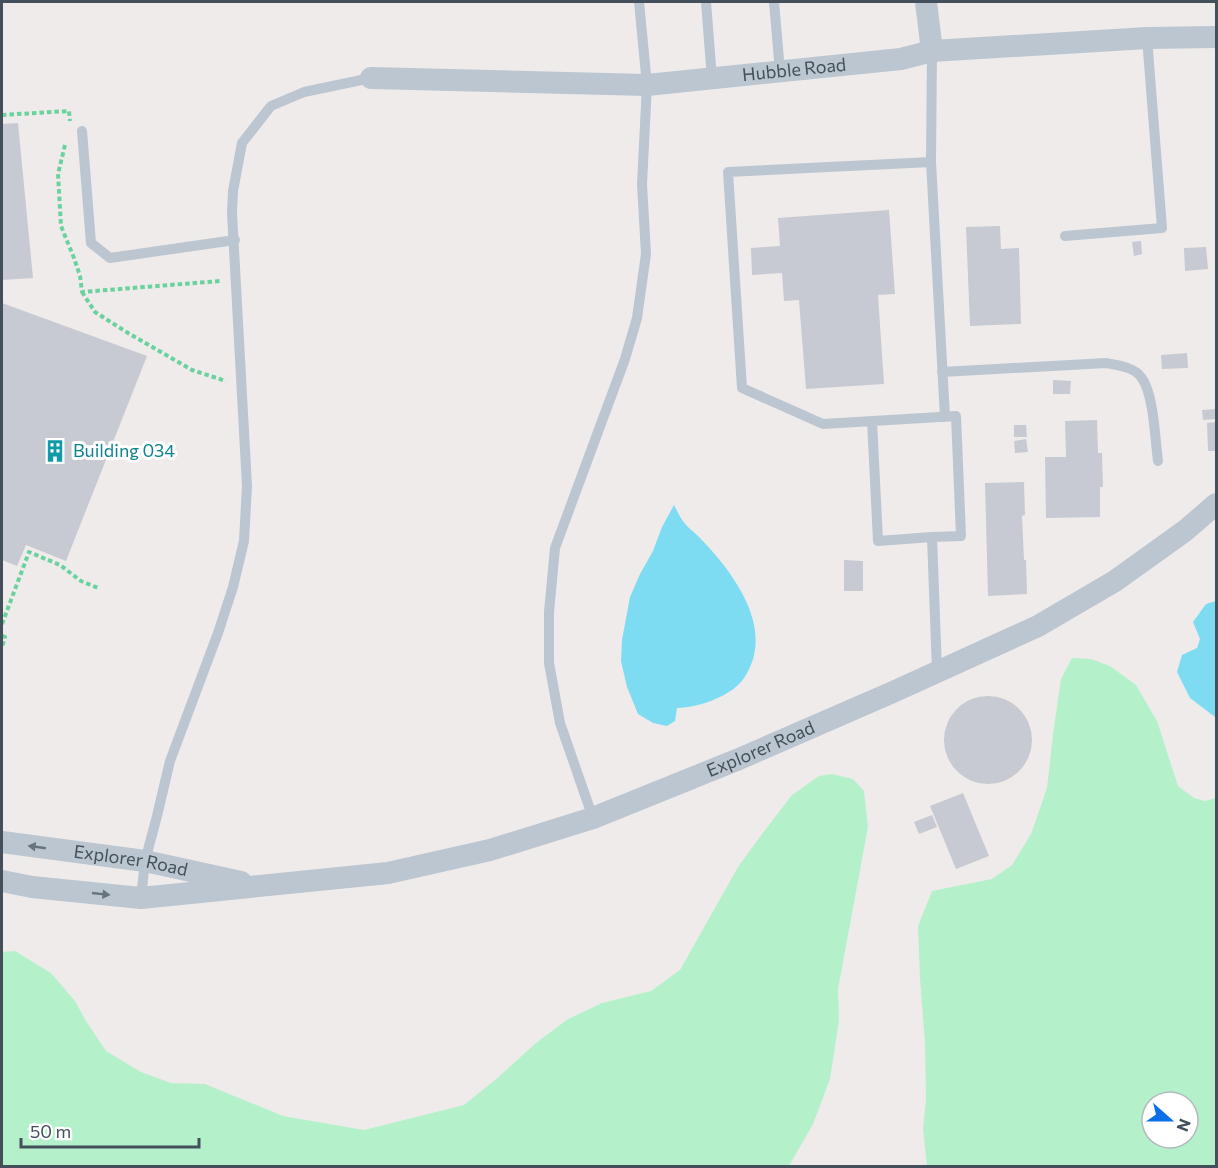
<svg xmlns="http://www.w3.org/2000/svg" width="1218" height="1168" viewBox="0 0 1218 1168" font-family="Commissioner,sans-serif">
<rect width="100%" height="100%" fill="#efebeb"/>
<path fill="#b4f1cb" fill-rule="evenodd" d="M1072,658L1091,659L1110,666L1136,685L1157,721L1178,786L1194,798L1205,801L1216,798V1166H927L923,1129L926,1099L925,1044L920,979L918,926L932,891L992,879L1012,865L1031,834L1047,788L1053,734L1061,679ZM1152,1102H1188V1138H1152Z
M832,774L853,779L864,791L868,827L838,989L839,1020L830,1079L813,1124L789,1166H2V952L15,951L51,973L75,1001L86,1021L106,1051L141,1072L171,1083L205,1084L283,1116L364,1130L464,1105L495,1080L536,1043L568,1019L602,1003L651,991L680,970L738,867L762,834L792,795L819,776Z"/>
<path fill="#7ddcf2" d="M674,505C677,510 679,516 683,521C687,527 694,532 699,537C706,544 712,551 718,558C745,591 770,635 746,675C734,696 700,707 677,708L675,721L667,726L653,723L638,714L627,687L621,661L622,640L630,597L640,574L653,551L662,527Z
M1216,601V715L1215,717L1190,698L1177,672L1182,655L1197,648L1200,639L1193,622L1206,604Z"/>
<path fill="#c7cad2" d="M18,123L33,278L2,280V124Z
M889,210L895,294L878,295L884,384L806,389L799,300L784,301L782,273L752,275L751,248L780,246L778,218Z
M1000,226L1001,249L1019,248L1021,324L970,326L966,227Z
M1141,241L1142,254L1134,256L1132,242Z
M1206,247L1208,269L1185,271L1184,248Z
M2,303L147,356L66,561L26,545L17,566L2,560Z
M1187,353L1188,368L1162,369L1161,355Z
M1053,380L1071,381L1070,394H1053Z
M1216,409V419L1203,420L1202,410Z
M1097,420L1098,453H1102L1103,487H1100V517L1046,518L1045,457H1066L1065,421Z
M1216,422V451H1208L1207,423Z
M1014,425H1026L1027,437H1014Z
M1026,439L1028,452L1015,453L1014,441Z
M1024,482L1025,515L1022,516L1024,560H1026L1027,594L988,596L985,483Z
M844,560L863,561V591H844Z
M944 740a44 44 0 1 1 88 0a44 44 0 1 1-88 0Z
M963,793L989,856L956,869L930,806Z
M932,815L937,827L919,834L914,822Z"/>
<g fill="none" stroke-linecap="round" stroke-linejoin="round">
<path stroke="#6ad29d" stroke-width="4" stroke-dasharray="4.5 3" stroke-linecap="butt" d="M2,115L69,111L70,121
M65,145L58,174L61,226L74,258L80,276L82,292L220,281
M82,292L95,312L128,333L192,370L226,381
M2,624L29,552L60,565L81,581L98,588
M2,636L5,637L2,647"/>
<path stroke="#bbc6d0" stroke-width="10" d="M706,2L712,79
M774,2L780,72
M932,51L931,162L945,417
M82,131L91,243L110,258L235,240
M931,162L728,172L742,388L823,424L956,416L961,536L932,537
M1065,236L1162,228L1147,38
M942,372L1106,363C1117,365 1134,367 1141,377C1154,393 1155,440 1158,461
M872,421L878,541L932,537L937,671
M593,818L560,723L549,663V612L555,548L625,359L637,318L646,254L642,184L647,85L639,2
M141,898L145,861L157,816L170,761L218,633L233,587L244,541L247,486L232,213L233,191L242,143L271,106L304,92L371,78"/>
<g stroke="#bbc6d0" stroke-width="22">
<path d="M926,2L932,51"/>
<path id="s1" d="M371,78L647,85L901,59L932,51L1147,38L1216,37"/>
<path id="s2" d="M2,842L145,861L241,882"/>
<path id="s3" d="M2,881L32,887L141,898L388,873L490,850L593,818L739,759L893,692L1038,626L1115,581L1186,530L1216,504"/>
</g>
</g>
<defs><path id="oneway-solid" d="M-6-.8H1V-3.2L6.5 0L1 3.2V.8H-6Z" transform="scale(1.5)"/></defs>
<g fill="#67737d">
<use href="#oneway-solid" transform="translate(37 847) rotate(-172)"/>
<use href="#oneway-solid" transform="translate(101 894) rotate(6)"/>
</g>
<defs>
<g id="building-bare" transform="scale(1.8)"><path d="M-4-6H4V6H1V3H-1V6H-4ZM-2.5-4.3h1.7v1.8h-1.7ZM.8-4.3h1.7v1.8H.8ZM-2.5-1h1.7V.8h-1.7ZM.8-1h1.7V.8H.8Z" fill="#0f9aa8" stroke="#fff" stroke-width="2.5" paint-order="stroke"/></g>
</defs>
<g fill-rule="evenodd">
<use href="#building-bare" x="55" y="451"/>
</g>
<g text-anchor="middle" stroke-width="6" stroke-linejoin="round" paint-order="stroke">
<g font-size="18" fill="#434f5a" stroke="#fff">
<text dy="6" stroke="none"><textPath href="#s1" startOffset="424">Hubble Road</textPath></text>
<text dy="6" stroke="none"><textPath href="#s3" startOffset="782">Explorer Road</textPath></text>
<text dy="6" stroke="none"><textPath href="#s2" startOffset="130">Explorer Road</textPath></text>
</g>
<g font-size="18" fill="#0d838f" stroke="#fff" text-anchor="start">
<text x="73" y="457">Building 034</text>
</g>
</g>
<rect width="1218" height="1168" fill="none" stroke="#434f5a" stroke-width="6"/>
<g transform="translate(1170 1120) rotate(111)"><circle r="28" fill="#ffffff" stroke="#b4b9bd" stroke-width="1.5"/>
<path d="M0-4.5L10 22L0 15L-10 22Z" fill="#0b6fe9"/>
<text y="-9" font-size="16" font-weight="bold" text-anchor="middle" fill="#434f5a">N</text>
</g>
<path d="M21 1138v9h178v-9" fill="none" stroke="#434f5a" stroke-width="3"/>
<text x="30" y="1138" font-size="18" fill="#434f5a" stroke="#ffffff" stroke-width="4.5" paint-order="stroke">50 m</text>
</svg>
